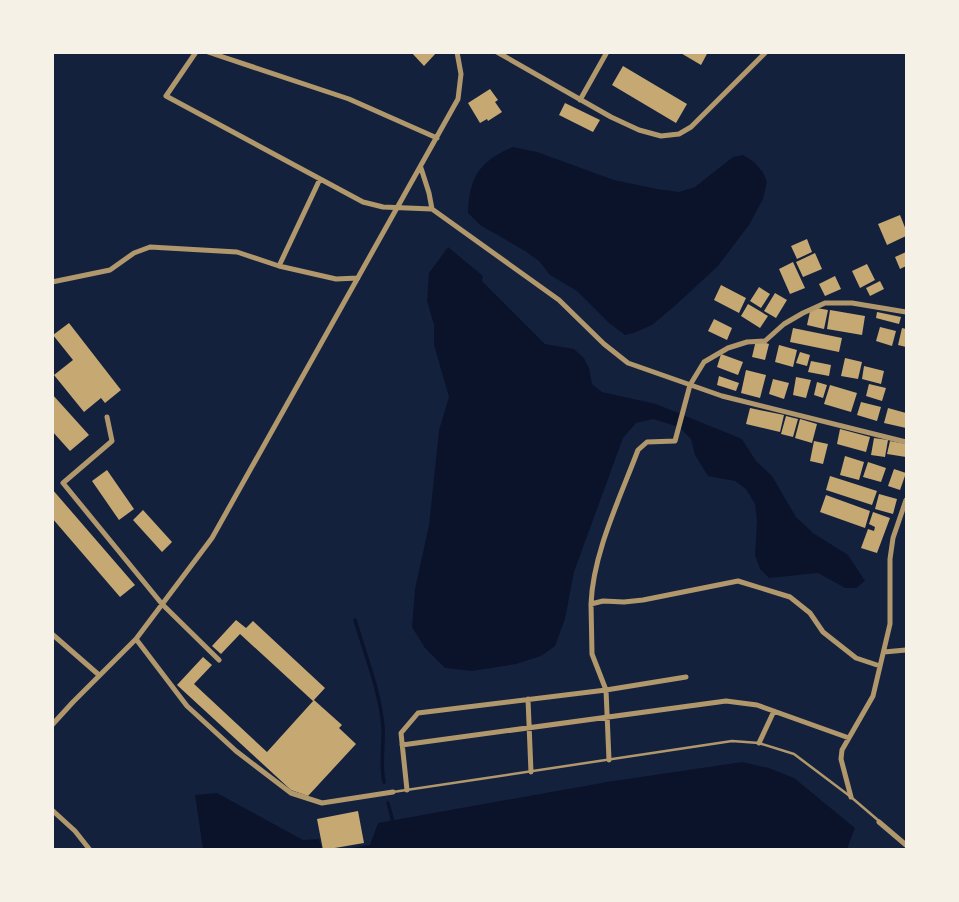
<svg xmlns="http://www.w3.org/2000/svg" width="959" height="902" viewBox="0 0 959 902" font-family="'IBM Plex Sans',sans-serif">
<rect width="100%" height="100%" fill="#14213d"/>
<path fill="#0b132b" d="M513,147L537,152L614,180L657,189L679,192L695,187L733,157L743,155L754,162L763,172L767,182L763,199L749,225L718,266L677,304L652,325L634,333L625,335L609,323L577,291L550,275L539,261L525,251L480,225L468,213C469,178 479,161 513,147Z
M448,247L483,276L482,281L545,344L574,349L584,358L589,368L592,384L602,392L656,404L742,439L756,461L772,476L796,517L813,533L848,555L865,581L856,588H845L818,573L769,578L760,569L755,555L757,521L755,504L746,489L735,481L708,476L695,455L691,439L679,427L653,419L636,423L623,438L574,572L565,619L555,646L541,656L516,664L472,671L445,668L425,648L412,627L415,589L429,525L439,430L449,397L434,345V325L427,301L429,273Z
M742,762L769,768L794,778L855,828L847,849H346L370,845L378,823L607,782Z
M217,793L303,840L319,839L322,849H203L195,795Z"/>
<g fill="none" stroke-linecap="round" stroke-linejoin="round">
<path stroke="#0b132b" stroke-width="3.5" d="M355,620C365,654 380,691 383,727C384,745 380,764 384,782
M388,803L393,822"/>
</g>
<path fill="#c6a872" d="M411,52H437L424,66Z
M679,52H708L701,65Z
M623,66L687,104L676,123L612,85Z
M490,89L498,100L495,102L502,112L488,121L487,119L480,123L468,103Z
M565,103L600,120L593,132L559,115Z
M900,215L906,230V236L887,245L878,224Z
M807,239L812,252L797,259L791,246Z
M906,252V266L900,269L895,257Z
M815,253L822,269L803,277L796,262Z
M793,262L805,288L790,294L779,269Z
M867,264L875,280L860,288L852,271Z
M835,276L841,289L825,296L819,284Z
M880,281L884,289L870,296L866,288Z
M721,285L746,298L739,313L714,300Z
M759,287L770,294L761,308L750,301Z
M775,293L787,300L776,318L764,311Z
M748,304L768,316L760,328L741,316Z
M811,307L828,310L824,329L807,325Z
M830,310L865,316L862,335L827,329Z
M877,312L901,317L899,324L876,318Z
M714,319L732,328L727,340L708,331Z
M69,323L121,390L105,403L101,398L84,412L54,375L73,360L53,335Z
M880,327L896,331L892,346L876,341Z
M793,328L842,338L839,352L790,342Z
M902,328L906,329V347L898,345Z
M756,340L769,344L765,360L752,357Z
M779,345L797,350L793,367L775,362Z
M800,352L810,355L807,366L796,363Z
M721,354L743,362L738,375L717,367Z
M845,358L862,362L858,379L841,376Z
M811,361L831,365L829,376L808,372Z
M864,366L884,371L881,384L862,379Z
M746,370L766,375L760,398L741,393Z
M719,376L739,383L736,391L717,385Z
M796,377L811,380L806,398L793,395Z
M773,379L789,383L784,399L769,394Z
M817,382L827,385L823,398L814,395Z
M869,384L886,388L882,401L866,396Z
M830,385L857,393L851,412L824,404Z
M52,394L89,435L70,451L52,431Z
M861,402L881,407L877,421L857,415Z
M750,408L784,415L780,432L746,424Z
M888,408L906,413V428L884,423Z
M786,416L798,419L793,437L781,434Z
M800,419L817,424L812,443L795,438Z
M840,429L870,437L866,452L837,444Z
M874,438L888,440L885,457L871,455Z
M814,441L828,444L823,464L810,461Z
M890,441L906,444V457L887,454Z
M845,456L864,462L859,480L840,475Z
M868,462L886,468L881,482L863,477Z
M894,469L906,473L900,490L888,486Z
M107,470L134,509L119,520L92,481Z
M830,476L877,491L872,505L826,490Z
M52,489L135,585L120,597L52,518Z
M879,494L897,499L893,514L875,509Z
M826,495L870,511L865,528L820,512Z
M143,510L172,542L162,552L133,520Z
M873,512L890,518L877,553L861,548L868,529L874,531L875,527L869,524Z
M236,620L246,628L253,621L325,688L313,701L240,634L221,654L212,646Z
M203,657L212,665L194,684L267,752L314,700L342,725L339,728L356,744L308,796L291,790L177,685Z
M358,811L364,843L323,850L317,819Z"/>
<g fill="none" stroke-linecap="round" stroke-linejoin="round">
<path stroke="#b1986c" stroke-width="2.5" d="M393,792L732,741L759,743L794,754L851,797L879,821"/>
<path stroke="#b1986c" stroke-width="5" d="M196,52L166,96L363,202L383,207L432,209L429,193L421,168
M208,52L349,99L437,138
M497,52L611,117L639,130L661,136L679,134L691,127L766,52
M580,100L607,52
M320,179L279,266L336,279L358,278
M432,209L559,300L604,344L628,363L722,396L906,442
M52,282L110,270L134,253L150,247L237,252L279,266
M107,417L112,441L63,483L162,604L219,660
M591,604C593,553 620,498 638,450L647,442L675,441L690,385L704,362L728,348L747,342L765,341L784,324L803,313L825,303H852L906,312
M52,634L99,675
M136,639L187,706L236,751L291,793L322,803L393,792
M884,652L906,650
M528,699L531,772
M52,725L73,702L136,639L212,538L458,99L461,74L457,52
M759,743L774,711
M402,745L726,701L757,705L849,738
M609,760L606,690L592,654L591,604L603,601L624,602L643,600L738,581L790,597L810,613L823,632L856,658L880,666
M407,790L401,733L418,713L606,690L686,677
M851,797L841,759L842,750L873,696L890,624V559L893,538L906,500
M52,810L75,831L90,850
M879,822L906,845"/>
</g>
<rect width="959" height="902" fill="none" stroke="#f6f1e7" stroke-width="108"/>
</svg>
